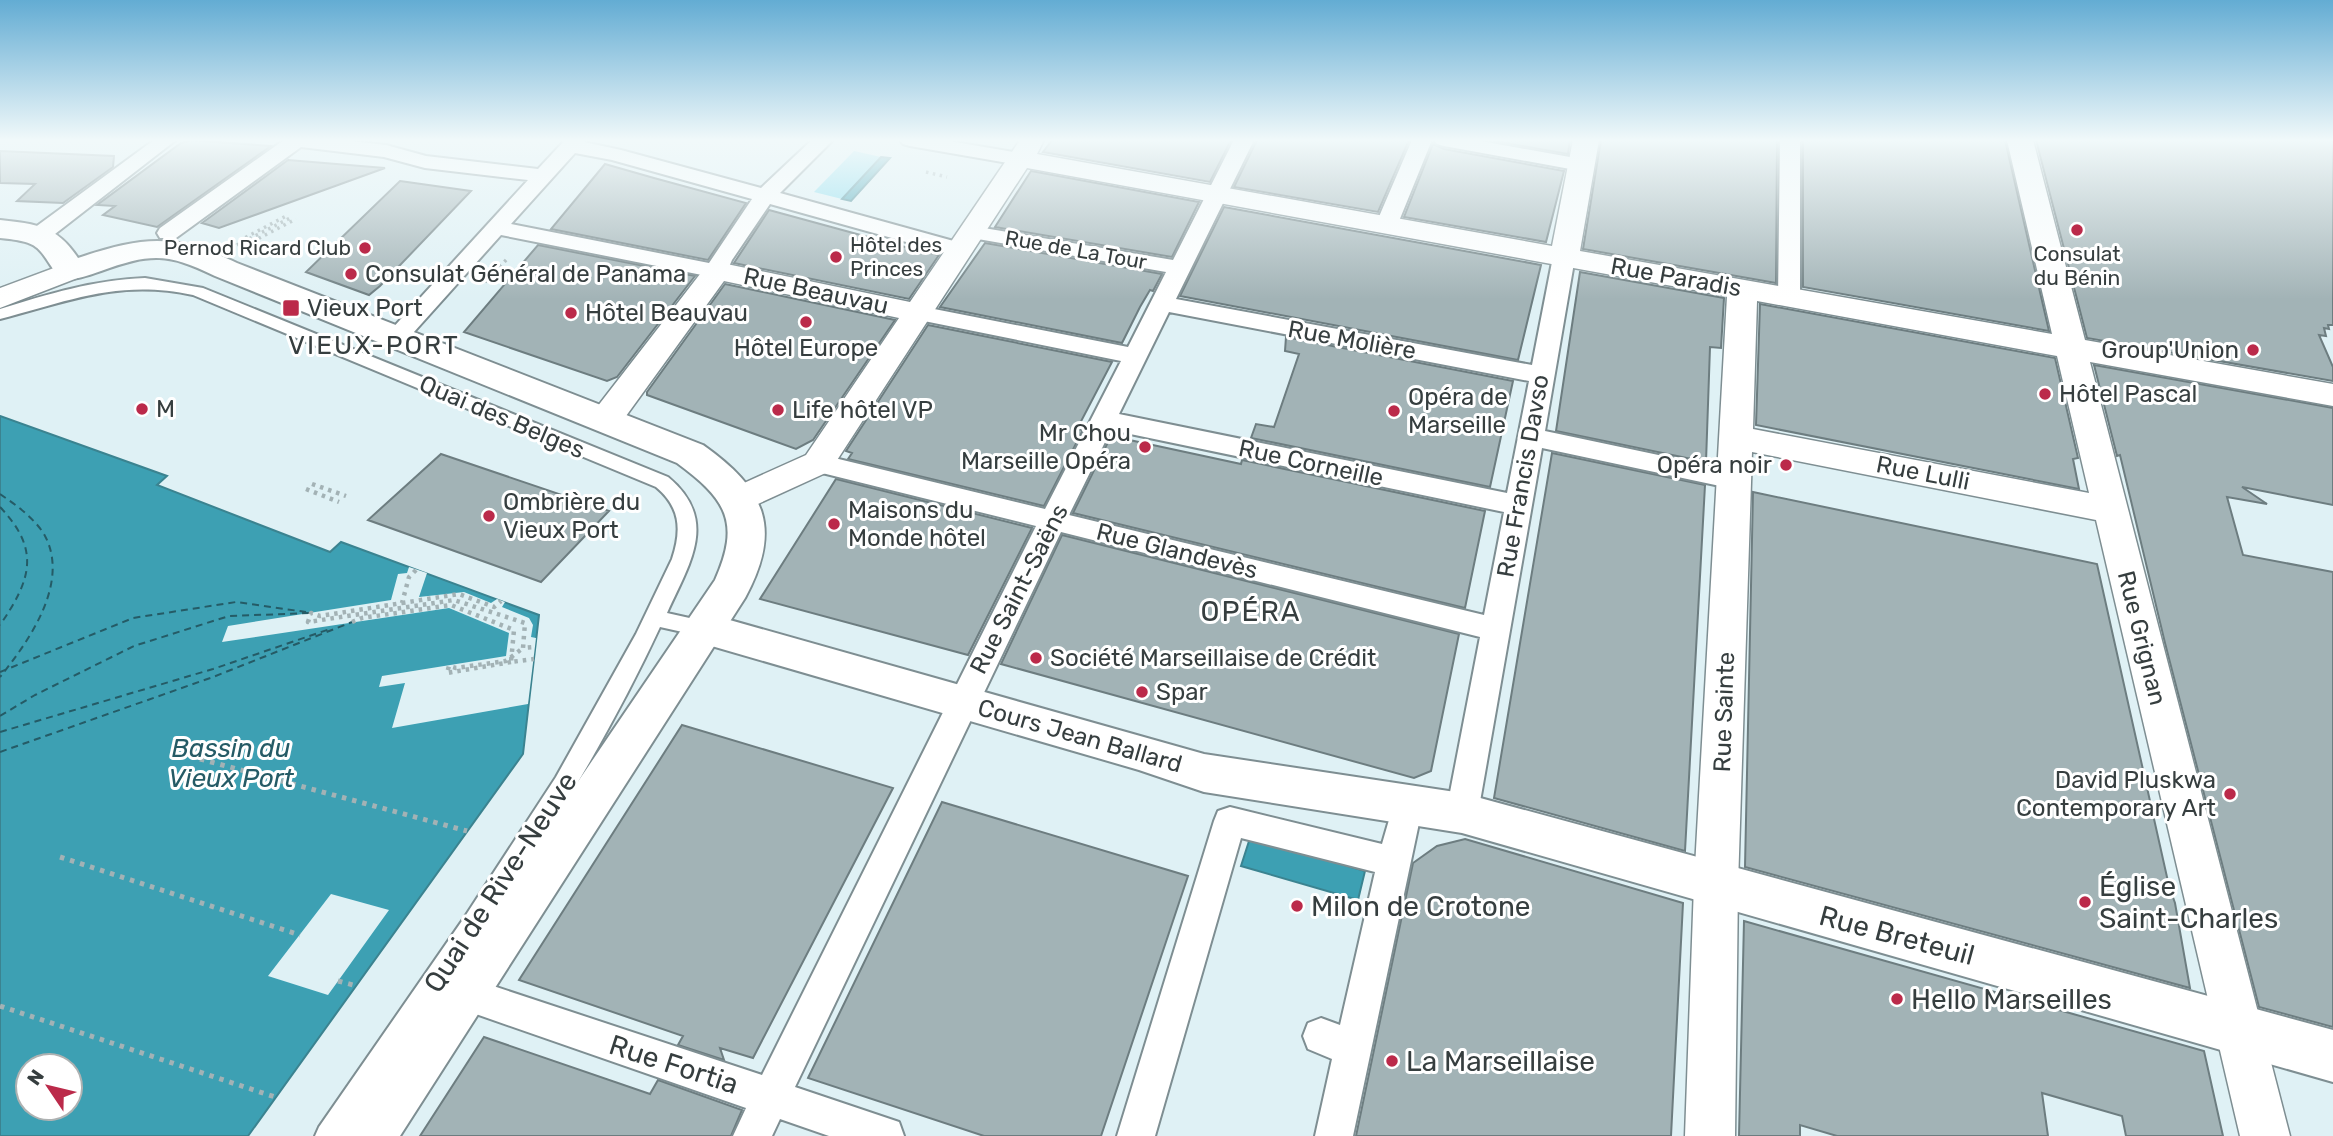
<svg xmlns="http://www.w3.org/2000/svg" width="2333" height="1136" viewBox="0 0 2333 1136" font-family="Rubik,sans-serif">
<rect width="100%" height="100%" fill="#dff1f5"/>
<path fill="#84dbed" d="M854,151L881,157L842,199L814,192Z"/>
<path fill="#3da0b3" stroke="#3b8390" stroke-width="2" fill-rule="evenodd" d="M881,157L890,158L851,201L842,199Z
M0,416L167,476L157,485L330,552L341,542L539,615L523,754L248,1136H0ZM28,1066H70V1108H28Z
M1250,838L1365,871L1358,900L1241,866Z"/>
<path fill="#dff1f5" d="M409,567L427,573L419,597L464,592L491,603L497,599L505,602L502,607L529,618L533,625L531,637L536,638L528,704L392,728L405,683L379,687L382,676L506,656L509,633L449,608L222,642L228,626L391,600L398,574L407,573Z
M331,894L389,910L328,995L268,976Z"/>
<g fill="none" stroke-linecap="round" stroke-linejoin="round">
<path stroke="#255b66" stroke-width="2" stroke-dasharray="7 5" stroke-linecap="butt" d="M0,494C16,505 33,517 44,534C71,582 29,641 0,677
M0,507C41,550 31,580 0,625
M0,672L133,618L236,602L306,612
M0,716L35,695L134,646L229,616L311,613
M0,732L213,669L330,629
M0,752L213,677L352,622"/>
</g>
<path fill="#a2b3b6" stroke="#6d7d80" stroke-width="2" d="M191,140L271,146L157,227L103,215L115,206L97,205L181,143Z
M1052,140H1231L1210,182L1043,152Z
M1257,140H1409L1378,212L1234,187Z
M1488,140H1570L1568,154Z
M1601,140H1777L1776,283L1583,249Z
M1803,140H2005L2049,331L1803,287Z
M2036,140H2333V325H2328L2329,329L2324,328L2326,336L2319,335L2333,367V381L2087,338Z
M1433,144L1444,149L1564,171L1546,242L1404,217Z
M0,151L114,156L113,167L63,203L17,201L35,184L0,183Z
M288,160L385,168L219,228L202,223Z
M605,164L654,178L746,203L708,260L551,229Z
M1031,171L1199,202L1172,257L995,227Z
M400,181L471,191L380,286L369,295L306,272Z
M1224,207L1541,265L1518,360L1180,296Z
M769,210L901,246L939,255L909,299L734,263Z
M985,243L1162,274L1153,291L1150,290L1140,307L1122,343L940,307Z
M538,245L695,276L617,377L607,381L464,332Z
M1580,272L1724,298L1721,348L1710,347L1706,462L1556,431Z
M725,284L895,320L813,440L796,449L647,395V392Z
M1760,304L2055,358L2078,458L2073,459L2079,489L1756,425Z
M928,325L1112,362L1077,429L1083,430L1044,506L848,459L852,453L846,451Z
M1286,337L1513,381L1490,487L1251,438L1256,424L1274,427L1299,354L1285,351Z
M2094,365L2333,408V505L2242,487L2267,504L2227,497L2243,555L2333,572V1027L2259,1007L2165,643L2120,455L2117,456Z
M1111,436L1241,464L1242,460L1485,511L1465,608L1073,513Z
M1552,453L1705,485L1685,851L1494,798Z
M441,454L609,511L541,582L368,520Z
M836,479L1032,528L968,655L760,599Z
M1753,492L2097,564L2169,886L2175,903L2190,988L1745,867Z
M1062,535L1459,634L1431,771L1414,778L1001,664Z
M682,725L893,788L753,1058L720,1048L724,1060L678,1045L683,1036L519,980Z
M942,802L1188,876L1101,1136H984L808,1078Z
M1465,839L1683,903L1671,1136H1356L1413,863L1437,846Z
M1744,921L2204,1051L2223,1136H2126L2122,1116L2042,1093L2048,1136H1837L1800,1125V1136H1739Z
M484,1037L650,1094L658,1080L742,1110L731,1136H420Z"/>
<g fill="none" stroke-linecap="round" stroke-linejoin="round">
<g stroke="#7e8e92" stroke-width="4">
<path id="service" d="M145,278L203,288L668,477C720,520 689,564 667,613L712,623L715,629L712,635L705,637L660,627C576,808 456,972 344,1136H315L319,1127L464,918L556,777L636,634L672,559C682,529 680,507 656,487L193,295C119,279 69,301 0,319V309C48,294 94,280 145,278Z"/>
</g>
<g stroke="#7e8e92" stroke-width="4">
<path id="pedestrian" d="M154,140H176L46,241H30L27,236L30,231Z
M284,140H342L386,145L426,156L538,169L565,140H586L584,142L621,150L761,188L812,140H833L780,193L968,245L971,250L968,255L960,257L770,204L732,260L725,276L717,278L501,235L405,342L397,345L389,342L385,337L389,332L528,180L425,168L384,157L301,147L176,238H160L157,233L160,228ZM575,153L612,160L752,199L709,263L511,224Z
M900,140H943L1019,153L1026,155L1029,159L1026,163L1019,165L910,146L903,144Z
M1234,140H1254L1176,299L1532,365L1553,257L1556,252H1572L1575,257L1545,431L1734,471L1743,473L1747,480L1743,487L1734,489L1542,448L1478,813L1474,823L1462,827L1450,823L1446,813L1480,637L1061,532L795,1087L899,1122L904,1136H829L780,1119L772,1136H733L746,1108L450,1005L445,993L450,981L463,976L762,1075L1036,526L818,472L809,469L805,463L809,457L818,454L1045,509L1121,361L919,320L911,318L907,313L911,308L919,306L1128,347L1166,272L972,238L964,237L961,232L964,227L972,226L1173,260ZM1169,312L1529,381L1507,493L1119,414ZM1111,430L1504,512L1484,615L1069,515Z
M1412,140H1432L1397,226L1394,231H1378L1375,226Z
M1434,140H1475L1581,159L1588,161L1591,165L1588,169L1581,171L1444,146L1437,144Z
M1780,140H1800V297L1797,302H1781L1778,297Z
M1230,807L1382,844L1391,813L1403,808L1415,813L1419,823L1353,1136H1315L1332,1059L1308,1049L1303,1036L1308,1023L1321,1018L1340,1025L1375,872L1241,838L1155,1136H1117L1214,821L1218,811Z"/>
</g>
<g stroke="#7e8e92" stroke-width="3">
<path id="minor" d="M1020,140H1044L1037,154L1552,246L1573,140H1599L1580,251L2052,334L2007,140H2033L2085,340L2333,384V406L2090,362L2290,1136H2240L2096,520L1752,452L1738,885L1735,1136H1685L1694,885L1727,296L1027,168L830,471L736,514L724,510L718,501L724,492L806,455L899,318L724,281L618,427L606,430L594,427L589,419L594,411L707,265L717,262L910,302ZM1757,301L2057,356L2089,493L1753,429Z
M70,262L80,265L85,271L80,277L0,308V288Z"/>
</g>
<g stroke="#7e8e92" stroke-width="4">
<path id="tertiary" d="M705,613L1204,754L1462,793L2333,1030V1082L1462,833L1204,792L1139,770L691,640L685,629L691,618Z"/>
</g>
<g stroke="#7e8e92" stroke-width="4">
<path id="secondary" d="M0,220C37,224 57,226 78,258C144,236 174,233 237,263L703,445C765,489 783,528 745,598L400,1136H342L350,1117L715,580C741,522 726,499 677,463L215,276C168,253 151,253 101,271C86,276 75,281 59,278C37,246 41,242 0,238Z"/>
</g>
<path stroke="#a3b2b5" stroke-width="3.5" stroke-dasharray="2.5 4.5" stroke-linecap="butt" d="M926,172L947,177
M233,244L288,215
M237,245L292,217
M240,248L296,219
M485,282L509,257"/>
<path stroke="#a3b2b5" stroke-width="4.5" stroke-dasharray="3.5 5" stroke-linecap="butt" d="M312,484L346,496
M306,489L339,502
M416,570L409,577L402,603L320,616L311,613L308,622L454,600L525,623L523,648L535,647
M402,603L459,594L494,607L501,601
M352,622L362,618L451,605L514,630L511,662L534,659
M511,662L447,673L449,666L456,668L506,661L523,648"/>
<path stroke="#a3b2b5" stroke-width="5" stroke-dasharray="4.5 6" stroke-linecap="butt" d="M200,759L467,831
M60,857L300,935
M338,981L357,986
M0,1006L275,1097"/>
<use href="#service" fill="#fff" fill-rule="evenodd"/>
<use href="#pedestrian" fill="#fff" fill-rule="evenodd"/>
<use href="#minor" fill="#fff" fill-rule="evenodd"/>
<use href="#tertiary" fill="#fff" fill-rule="evenodd"/>
<use href="#secondary" fill="#fff" fill-rule="evenodd"/>
</g>
<linearGradient id="sky" x2="0" y2="1"><stop stop-color="#63acd3"/><stop offset="0.47" stop-color="#f1f9fa"/><stop offset="1" stop-color="#f1f9fa" stop-opacity="0"/></linearGradient>
<rect width="2333" height="299" fill="url(#sky)"/>
<g fill="#bb2a4a" stroke="#fff" stroke-width="2.5">
<circle cx="2077" cy="230" r="7"/>
<circle cx="365" cy="248" r="7"/>
<circle cx="836" cy="257" r="7"/>
<circle cx="351" cy="274" r="7"/>
<rect x="282" y="299" width="18" height="18" rx="3.5"/>
<circle cx="571" cy="313" r="7"/>
<circle cx="806" cy="322" r="7"/>
<circle cx="2253" cy="350" r="7"/>
<circle cx="2045" cy="394" r="7"/>
<circle cx="142" cy="409" r="7"/>
<circle cx="778" cy="410" r="7"/>
<circle cx="1394" cy="411" r="7"/>
<circle cx="1145" cy="447" r="7"/>
<circle cx="1786" cy="465" r="7"/>
<circle cx="489" cy="516" r="7"/>
<circle cx="834" cy="524" r="7"/>
<circle cx="1036" cy="658" r="7"/>
<circle cx="1142" cy="692" r="7"/>
<circle cx="2230" cy="794" r="7"/>
<circle cx="2085" cy="902" r="7"/>
<circle cx="1297" cy="906" r="7"/>
<circle cx="1897" cy="999" r="7"/>
<circle cx="1392" cy="1061" r="7"/>
</g>
<g text-anchor="middle" stroke-width="6" stroke-linejoin="round" paint-order="stroke">
<g font-size="21" fill="#363e3f" stroke="#fff" text-anchor="start">
<text x="850" y="252">Hôtel des<tspan x="850" dy="24">Princes</tspan></text>
<text x="351" y="255" text-anchor="end">Pernod Ricard Club</text>
<text x="2077" y="261" text-anchor="middle">Consulat<tspan x="2077" dy="24">du Bénin</tspan></text>
</g>
<g font-size="21" fill="#363e3f" stroke="#fff">
<text transform="translate(1076 250) rotate(10)" y="7">Rue de La Tour</text>
</g>
<g font-size="24" fill="#363e3f" stroke="#fff" text-anchor="start">
<text x="365" y="282">Consulat Général de Panama</text>
<text x="307" y="316">Vieux Port</text>
<text x="585" y="321">Hôtel Beauvau</text>
<text x="806" y="356" text-anchor="middle">Hôtel Europe</text>
<text x="2239" y="358" text-anchor="end">Group'Union</text>
<text x="2059" y="402">Hôtel Pascal</text>
<text x="1408" y="405">Opéra de<tspan x="1408" dy="28">Marseille</tspan></text>
<text x="156" y="417">M</text>
<text x="792" y="418">Life hôtel VP</text>
<text x="1131" y="441" text-anchor="end">Mr Chou<tspan x="1131" dy="28">Marseille Opéra</tspan></text>
<text x="1772" y="473" text-anchor="end">Opéra noir</text>
<text x="503" y="510">Ombrière du<tspan x="503" dy="28">Vieux Port</tspan></text>
<text x="848" y="518">Maisons du<tspan x="848" dy="28">Monde hôtel</tspan></text>
<text x="1050" y="666">Société Marseillaise de Crédit</text>
<text x="1156" y="700">Spar</text>
<text x="2216" y="788" text-anchor="end">David Pluskwa<tspan x="2216" dy="28">Contemporary Art</tspan></text>
</g>
<g font-size="24" fill="#363e3f" stroke="#fff">
<text transform="translate(1676 277) rotate(10)" y="8">Rue Paradis</text>
<text transform="translate(816 291) rotate(12)" y="8">Rue Beauvau</text>
<text transform="translate(1352 340) rotate(10)" y="8">Rue Molière</text>
<text transform="translate(502 417) rotate(23)" y="8">Quai des Belges</text>
<text transform="translate(1311 463) rotate(12)" y="8">Rue Corneille</text>
<text transform="translate(1923 473) rotate(11)" y="8">Rue Lulli</text>
<text transform="translate(1523 476) rotate(-80)" y="8">Rue Francis Davso</text>
<text transform="translate(1177 551) rotate(14)" y="8">Rue Glandevès</text>
<text transform="translate(1019 589) rotate(-63)" y="8">Rue Saint-Saëns</text>
<text transform="translate(2142 638) rotate(76)" y="8">Rue Grignan</text>
<text transform="translate(1724 712) rotate(-88)" y="8">Rue Sainte</text>
<text transform="translate(1080 736) rotate(16)" y="8">Cours Jean Ballard</text>
</g>
<g font-size="26" letter-spacing="2" fill="#363e3f" stroke="#fff">
<text x="374" y="354">VIEUX-PORT</text>
</g>
<g font-size="26" font-style="italic" fill="#255b66" stroke="#fff">
<text x="231" y="757">Bassin du<tspan x="231" dy="30">Vieux Port</tspan></text>
</g>
<g font-size="28" letter-spacing="2" fill="#363e3f" stroke="#fff">
<text x="1251" y="621">OPÉRA</text>
</g>
<g font-size="28" fill="#363e3f" stroke="#fff">
<text transform="translate(500 882) rotate(-57)" y="10">Quai de Rive-Neuve</text>
<text transform="translate(1897 935) rotate(15)" y="10">Rue Breteuil</text>
<text transform="translate(674 1064) rotate(18)" y="10">Rue Fortia</text>
</g>
<g font-size="28" fill="#363e3f" stroke="#fff" text-anchor="start">
<text x="2099" y="896">Église<tspan x="2099" dy="32">Saint-Charles</tspan></text>
<text x="1311" y="916">Milon de Crotone</text>
<text x="1911" y="1009">Hello Marseilles</text>
<text x="1406" y="1071">La Marseillaise</text>
</g>
</g>
<g transform="translate(49 1087) rotate(305)"><circle r="33" fill="#ffffff" stroke="#afb2b2" stroke-width="2"/>
<path d="M0-5L12 26L0 18L-12 26Z" fill="#bb2a4a"/>
<text y="-10" font-size="19" font-weight="bold" text-anchor="middle" fill="#363e3f">N</text>
</g>
</svg>
